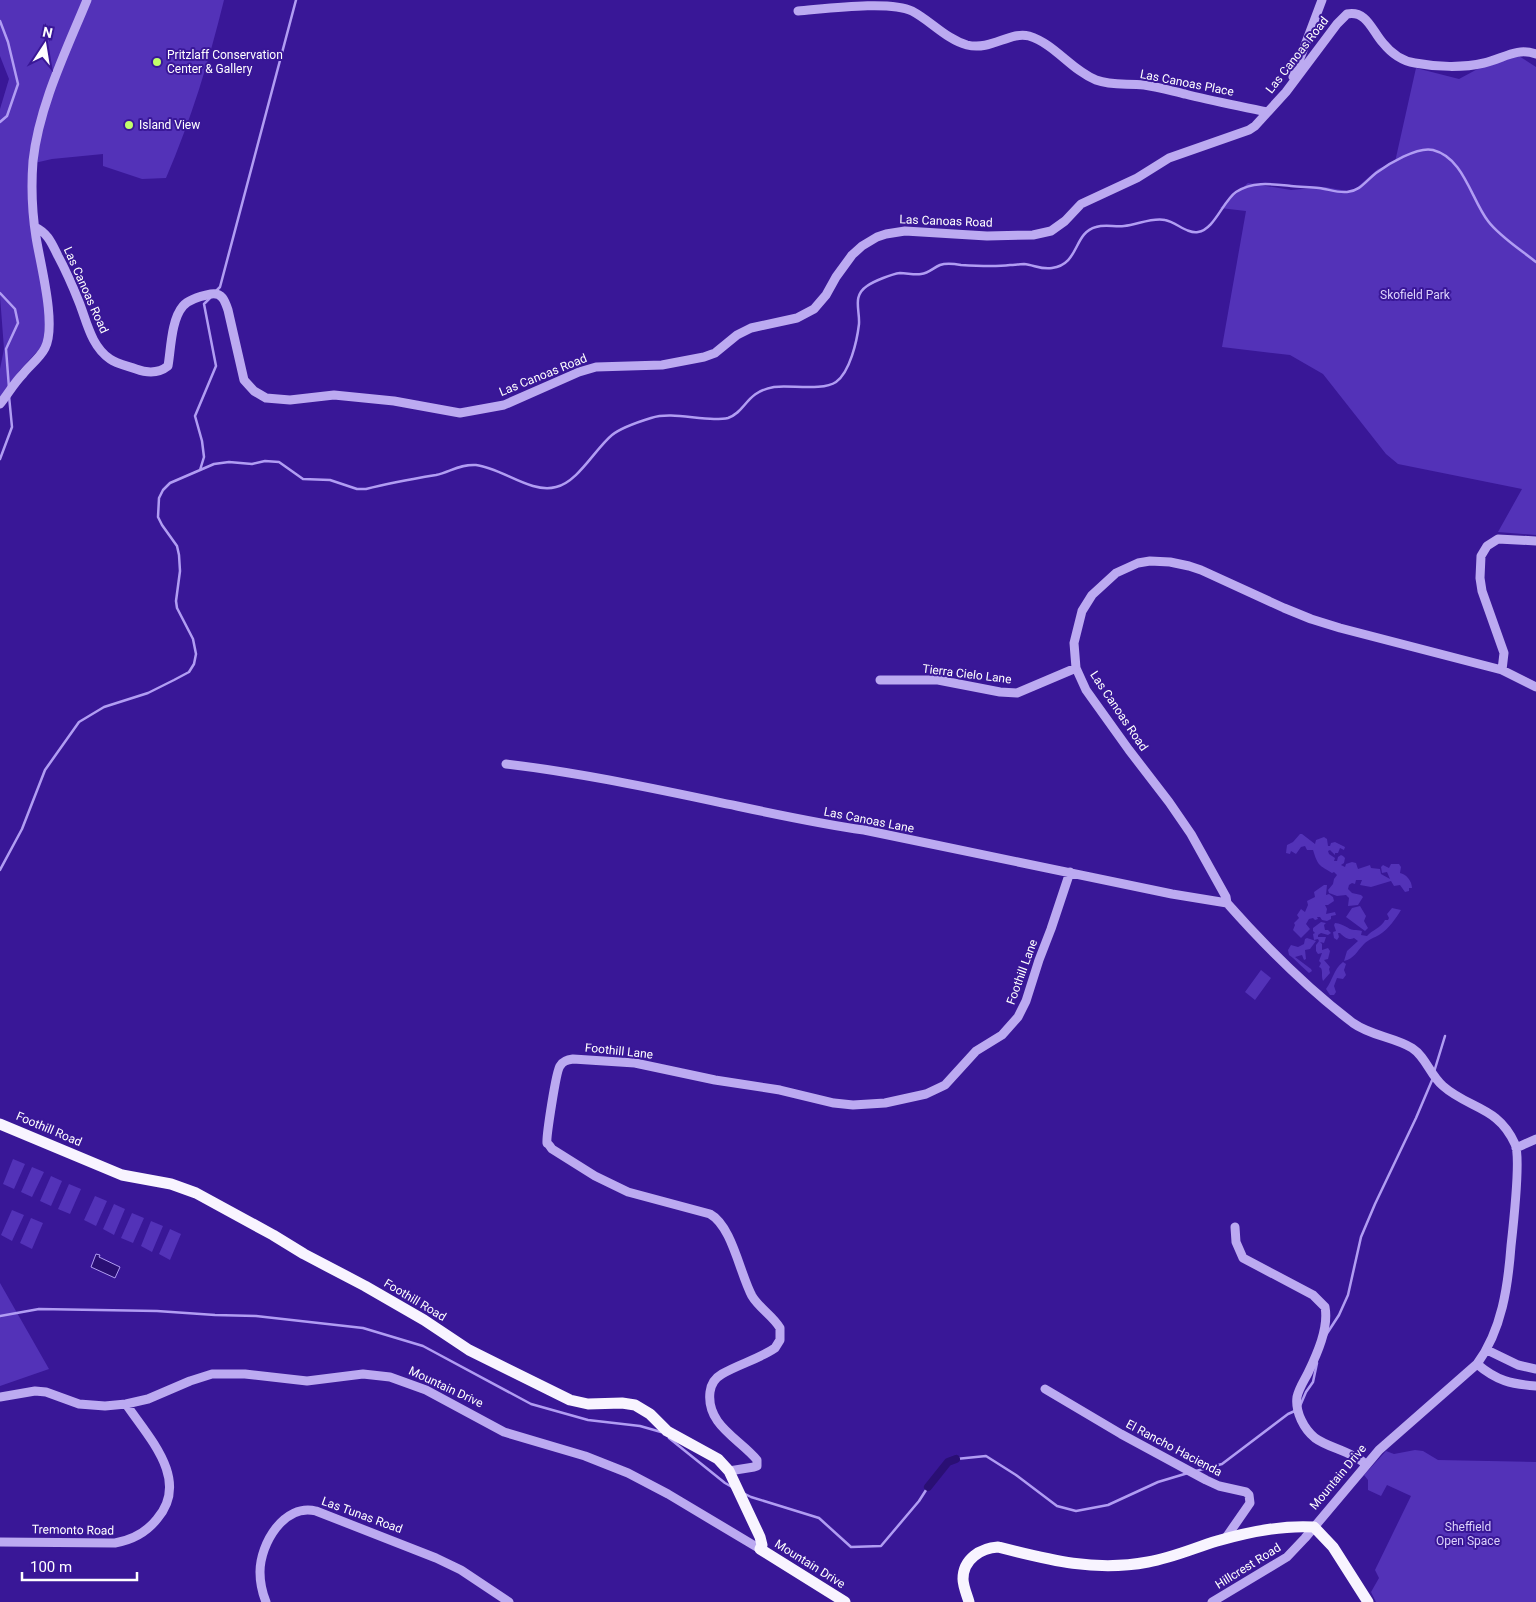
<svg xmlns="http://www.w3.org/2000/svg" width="1536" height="1602" viewBox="0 0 1536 1602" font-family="Roboto,sans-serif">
<rect width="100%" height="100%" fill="#391797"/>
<path fill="#5332b8" d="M0,0H224C209,61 191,120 166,178L142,179L103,166V154L52,159L30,164L46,305L44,344L20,370L0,398V369L4,349L0,296V109L9,79L0,56Z
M1511,51L1536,67V535L1498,532L1522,489L1398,464L1386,454L1323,374L1290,355L1222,347L1246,211L1220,208L1248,183L1291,190L1325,187L1352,192L1378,169L1395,162L1416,68L1459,79Z
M1300,834H1302L1315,844L1316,840L1324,837L1327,839L1328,846H1330L1331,843L1335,842L1345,847L1344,850L1340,848L1338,853H1335V855L1330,850L1328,851L1329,854L1335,858L1334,861H1337L1338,857L1341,855L1343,856L1345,858L1344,863L1341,865L1345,867L1346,864L1352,862L1356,863L1358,869L1370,865L1371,868L1380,869L1381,874L1390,879L1387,872L1382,873L1381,867L1383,865L1389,868L1391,864H1399L1401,867L1400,873C1406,874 1412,881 1412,888H1409V891L1405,892L1400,885L1394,886L1391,881L1371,887L1360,885L1362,880H1356L1355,884L1352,883L1349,885L1348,889L1352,893L1361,895L1363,897L1358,905L1348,906L1349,898L1346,895L1337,896L1329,893L1328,890L1333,884L1334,879L1337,875L1334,872L1332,873C1319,865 1318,866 1313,850H1307L1305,846L1301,847L1296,854L1291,851L1290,854L1286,853L1287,845L1293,842Z
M1324,885H1327L1326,895L1329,894L1333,897L1334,901L1328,905H1325L1327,909L1326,914L1335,912L1336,915L1331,916V919L1327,921L1322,920L1320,917H1317L1318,919L1315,920L1313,918L1309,919L1306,924L1310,929L1301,938L1293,930L1295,925L1294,923L1299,918L1297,915L1301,909L1305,912L1308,905L1307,901L1315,897L1314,892Z
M1360,906L1366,916L1364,921L1368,928L1365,931L1346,917L1352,908Z
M1392,908L1401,910C1396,918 1389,929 1379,935C1374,938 1369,939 1364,944C1357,951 1354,959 1344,961L1347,951L1358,941L1354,938C1349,941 1344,937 1340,933H1338L1339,937L1337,940L1334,938L1333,932L1336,931L1334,925L1335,923C1345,924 1347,929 1354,930C1357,930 1359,930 1362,931L1361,935L1367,936C1372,930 1381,928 1385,920H1388L1389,918L1387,914Z
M1321,922L1326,923L1324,925L1325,930H1328L1331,933L1328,935L1321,933L1318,935V937H1326L1324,943L1320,942L1322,944V950L1328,948L1330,951L1328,959L1324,960L1330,967L1329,969L1330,973L1323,981C1321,976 1323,972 1321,968L1319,967L1321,963L1319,961L1322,953L1318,954L1316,951V945L1319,941L1318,939L1314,940L1313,934L1315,933L1313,931V928Z
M1307,938L1316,941L1310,949L1305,950L1306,959L1304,960L1302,955L1295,957L1311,969L1312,971L1309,973C1303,968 1293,957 1289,955L1288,950L1291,945L1298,947L1304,944L1305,939Z
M1343,962L1346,964L1344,970L1346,975L1343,979L1337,978L1334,986L1336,992L1334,995H1330L1326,989C1333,980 1333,970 1343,962Z
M1261,970L1271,978L1255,1000L1245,992Z
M13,1159L25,1164L14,1189L3,1184Z
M32,1167L44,1172L32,1197L21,1192Z
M51,1176L62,1181L51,1206L40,1201Z
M69,1184L81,1189L70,1214L58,1209Z
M95,1196L107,1201L96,1226L84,1220Z
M114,1204L125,1209L114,1235L103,1229Z
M12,1210L24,1215L12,1241L1,1235Z
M132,1213L144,1218L133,1243L121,1238Z
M31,1218L43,1223L32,1249L20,1243Z
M151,1221L163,1226L152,1252L141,1246Z
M170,1229L181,1234L170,1260L159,1254Z
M0,1283L49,1369L0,1386Z
M1415,1450L1423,1451L1438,1460L1536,1462V1602H1376L1371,1592L1379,1578L1375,1570L1411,1496L1387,1485L1381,1496L1368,1490V1480L1364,1475L1386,1451L1394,1454Z"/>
<path fill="#2a0f74" stroke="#b19df3" d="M96,1254L100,1255L99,1257L120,1267L115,1278L91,1267Z"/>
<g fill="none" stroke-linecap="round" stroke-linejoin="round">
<path stroke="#b19df3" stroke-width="2.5" d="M0,21L8,42L18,84L7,116L0,122
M215,292L220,287L296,0
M0,293L15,309L18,323L6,349L9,388
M0,459L12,427L9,396
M200,470L204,457L202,441L195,416L216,366L204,304L210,298
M0,870L22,829L45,770L79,722L104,707L148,693L174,680L189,672L194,664L196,654L193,639L177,608L176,601L180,571L179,555L177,546L162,525L158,517L159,498L163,490L170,483L214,464L229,462L252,464L265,461L279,462L303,479L330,480L357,489H366C389,483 412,479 436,475C450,472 460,464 476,465C502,468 531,494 556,487C578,482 595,449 612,435C622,427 638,422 651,418C670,412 694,419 714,419C719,419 724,419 728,418C747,411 745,392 774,387C791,385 823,391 836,382C850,372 857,341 859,324C860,310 852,296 867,286C874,281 892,274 900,273C907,273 914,275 921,274C929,273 933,268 940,265C946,263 955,264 961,265C977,266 995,267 1010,265C1013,265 1022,264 1024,264C1034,265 1042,270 1052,268C1080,264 1073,233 1096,227C1105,224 1114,227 1124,226C1137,225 1152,217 1165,220C1176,222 1187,234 1198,232C1214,230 1223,201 1236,192C1253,181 1272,184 1291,186C1300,187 1310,187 1319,188C1328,189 1337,193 1347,192C1360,191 1366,181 1376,173C1388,164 1418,146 1433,150C1464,158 1471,199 1488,221C1499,236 1521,250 1536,262
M1434,1072L1445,1036
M0,1316L39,1309L157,1311L215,1315L256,1316L363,1328L423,1346L531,1404L588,1420L640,1426L661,1432
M1326,1335L1339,1315L1348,1295L1361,1237L1375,1204L1416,1118L1433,1078
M1300,1406L1306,1392L1313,1382L1317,1363
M669,1438L725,1483L732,1487
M956,1459L986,1456L1016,1475L1057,1506L1076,1511L1108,1505L1158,1482L1188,1473
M1196,1471L1222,1464L1288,1414L1297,1410
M743,1493L751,1497L819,1518L851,1547L881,1546L919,1501L928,1487"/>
<path stroke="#2a0f74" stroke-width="8" d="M928,1487L948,1462L956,1459"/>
<path stroke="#bcaaf1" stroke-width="9" d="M798,11C824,9 890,0 912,11C931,21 946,39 967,45C991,51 1010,31 1029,36C1055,44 1071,70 1096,80C1112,86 1127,83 1144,85C1158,87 1172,91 1185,94C1212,101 1240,106 1267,112
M1293,77L1322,0
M35,227C48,233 52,244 58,256C66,271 73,287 79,302C87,322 91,346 110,359C117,364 128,366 136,369C147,373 158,374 168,366C171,349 171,320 183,306C189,299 201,296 211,294C222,292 225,301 228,310L244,380L254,391L266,398L290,400L334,395L394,401L460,413L504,405L579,372L596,367L662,365L704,357L715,353L737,335L751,328L797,318L814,309L826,295L836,277L852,255L862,246L877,237L886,234L905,231L987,236L1033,235L1051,231L1065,221L1081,204L1137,178L1169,158L1249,130L1255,126L1286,92L1337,24L1347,14C1367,10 1372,31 1383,43C1391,53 1402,61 1415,63C1436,67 1463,68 1484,63C1503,59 1516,47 1536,54
M0,404C8,394 14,383 23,374C29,366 40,358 45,348C57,325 40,263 36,237C32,212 31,187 33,161C39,106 66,51 87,0
M1502,670L1504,653L1482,591L1480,578L1481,556L1487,546L1498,539L1536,541
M880,680H938L1000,692L1017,693L1076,668
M506,764C583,773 660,790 737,806C779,815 821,824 864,830L1172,894L1227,903
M1516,1148L1536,1139
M1235,1227L1236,1242L1243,1258L1313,1295L1325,1307C1329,1328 1317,1354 1308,1373C1304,1381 1299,1388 1297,1397C1295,1412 1304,1429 1315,1438C1326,1446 1341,1449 1353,1456C1358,1458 1362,1461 1366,1464
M1487,1350L1518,1365L1536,1369
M1477,1364C1497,1381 1511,1384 1536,1386
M1045,1389L1121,1434L1206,1480L1219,1486L1246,1492L1249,1495L1250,1503L1225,1539
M0,1397L35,1391L46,1392L79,1404L105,1406L126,1404L148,1399L190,1381L212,1374H245L307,1381L363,1374L390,1377L426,1390L504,1432L585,1456L628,1473L668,1494L760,1549
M729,1471L754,1467L757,1466V1460C740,1439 706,1425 710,1392C711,1384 715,1378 722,1374C739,1364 759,1359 775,1348L780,1340V1328C773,1316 759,1308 752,1296C740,1274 732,1226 710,1214L628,1192L595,1176L552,1149C552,1149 548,1143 547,1143C546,1138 556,1071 560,1066C563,1061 567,1060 573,1059L635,1063L715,1080L780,1090L834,1103L853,1105L885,1103L926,1094L945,1085L976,1051L1002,1035L1018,1017L1026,1001L1039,960L1051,929L1070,872
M0,1542L115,1543C132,1540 146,1533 157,1519C191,1480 148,1437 126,1404
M266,1602C262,1592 260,1583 260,1572C260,1544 284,1503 316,1511L436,1558L461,1570L509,1602
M1212,1602L1287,1557L1305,1538L1379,1450L1477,1364C1502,1330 1508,1286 1511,1246C1513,1228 1521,1156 1515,1144C1498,1106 1469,1109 1443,1086C1430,1075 1426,1057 1412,1048C1394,1037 1371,1036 1353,1023C1307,988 1265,946 1227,903L1226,897L1191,834L1169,802L1129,750L1086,690L1076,668L1074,643L1082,611L1092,595L1116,573L1138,563L1150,561L1170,562L1189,566L1201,570L1284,608L1311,619L1340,628L1502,670L1536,687"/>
<path stroke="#f8f4ff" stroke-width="11" d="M0,1124L122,1175L171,1184L196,1193L273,1235L304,1254L365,1286L424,1320L469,1350L570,1400L588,1404L622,1403L635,1405L650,1414L667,1431L718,1459L729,1471L760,1537L762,1545L760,1549L845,1602
M969,1602C967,1595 963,1586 963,1579C963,1559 981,1548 998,1547C1049,1560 1095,1572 1148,1562C1172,1558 1194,1548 1217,1541C1248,1532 1283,1525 1314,1527L1333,1547L1368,1602"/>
</g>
<g fill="#c2ff6a" stroke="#391797" stroke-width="2">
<circle cx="157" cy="62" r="5"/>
<circle cx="129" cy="125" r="5"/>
</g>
<g text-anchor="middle" stroke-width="4" stroke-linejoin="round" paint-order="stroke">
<g font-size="12" fill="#fff" stroke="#391797" text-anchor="start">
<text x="167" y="59">Pritzlaff Conservation<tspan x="167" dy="14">Center &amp; Gallery</tspan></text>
<text x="139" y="129">Island View</text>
</g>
<g font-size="12" fill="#fff" stroke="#391797">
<text transform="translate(1297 55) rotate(-52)" y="4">Las Canoas Road</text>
<text transform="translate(1187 83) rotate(11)" y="4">Las Canoas Place</text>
<text transform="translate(946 221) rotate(2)" y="4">Las Canoas Road</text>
<text transform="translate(86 290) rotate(66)" y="4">Las Canoas Road</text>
<text transform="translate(543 375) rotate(-22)" y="4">Las Canoas Road</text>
<text transform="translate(967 674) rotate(7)" y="4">Tierra Cielo Lane</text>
<text transform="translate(1119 711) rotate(56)" y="4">Las Canoas Road</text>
<text transform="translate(869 820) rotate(11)" y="4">Las Canoas Lane</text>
<text transform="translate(1022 972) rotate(-70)" y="4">Foothill Lane</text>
<text transform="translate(619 1051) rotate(6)" y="4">Foothill Lane</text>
<text transform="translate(49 1129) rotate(23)" y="4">Foothill Road</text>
<text transform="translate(415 1300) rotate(31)" y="4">Foothill Road</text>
<text transform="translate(446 1387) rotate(25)" y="4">Mountain Drive</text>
<text transform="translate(1174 1448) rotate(28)" y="4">El Rancho Hacienda</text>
<text transform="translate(1338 1477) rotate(-50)" y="4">Mountain Drive</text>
<text transform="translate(362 1515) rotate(20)" y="4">Las Tunas Road</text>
<text transform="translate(73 1530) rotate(1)" y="4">Tremonto Road</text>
<text transform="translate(810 1564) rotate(32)" y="4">Mountain Drive</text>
<text transform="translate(1248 1566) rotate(-32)" y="4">Hillcrest Road</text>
</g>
<g font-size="12" fill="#dcd2fc" stroke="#391797">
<text x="1415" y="299">Skofield Park</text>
<text x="1468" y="1531">Sheffield<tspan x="1468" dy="14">Open Space</tspan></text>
</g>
</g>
<g transform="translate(45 45) rotate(12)" stroke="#391797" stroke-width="4" paint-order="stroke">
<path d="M0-4L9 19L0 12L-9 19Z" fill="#ffffff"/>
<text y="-8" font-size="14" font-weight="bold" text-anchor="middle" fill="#ffffff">N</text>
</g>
<path d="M22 1572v8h115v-8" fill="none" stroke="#ffffff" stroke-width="2.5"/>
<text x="30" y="1572" font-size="15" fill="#ffffff" stroke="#391797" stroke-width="4" paint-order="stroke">100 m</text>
</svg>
